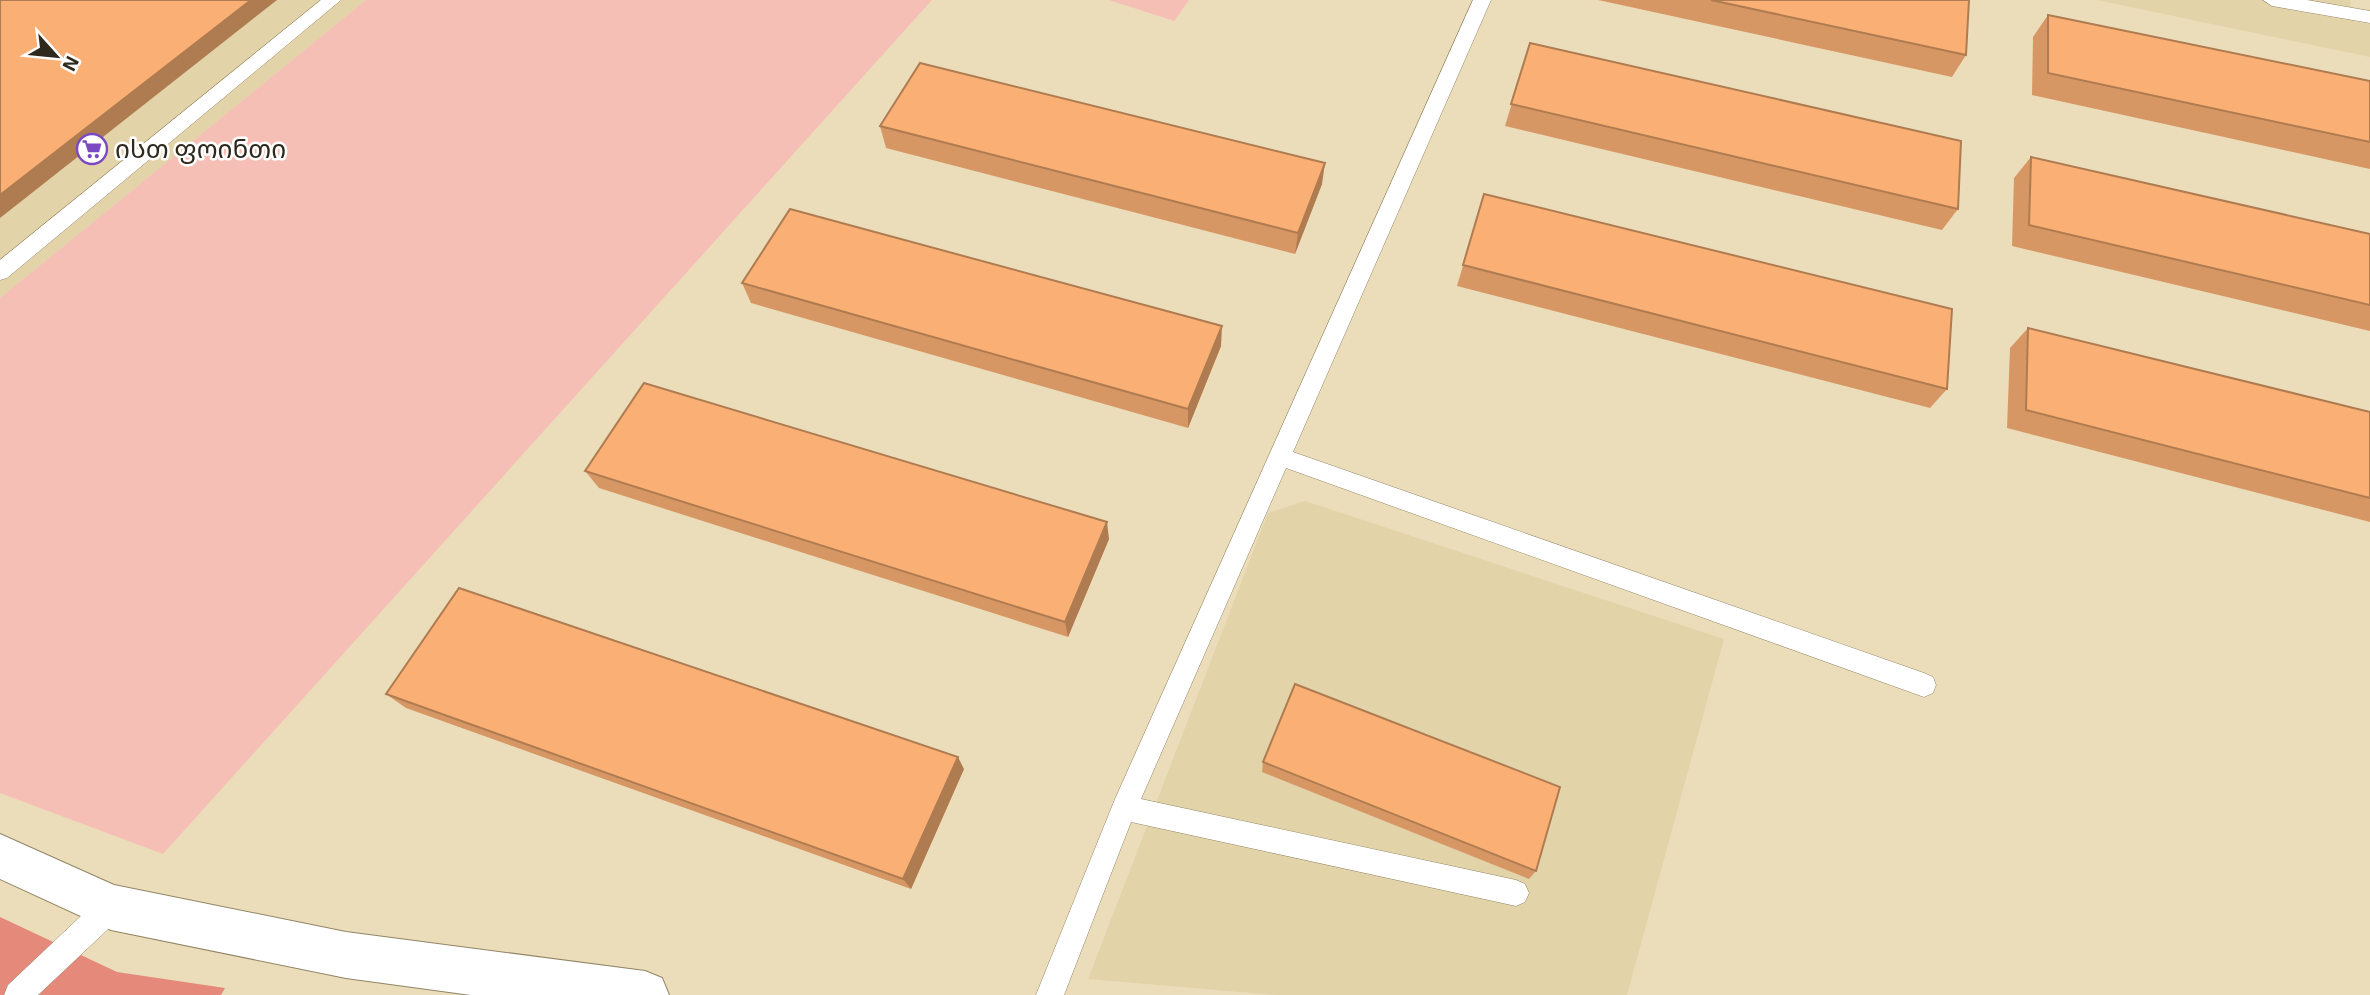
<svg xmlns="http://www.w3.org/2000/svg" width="2370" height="995" viewBox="0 0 2370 995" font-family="'Exo 2','Noto Sans Georgian',sans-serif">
<rect width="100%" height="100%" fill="#ebddba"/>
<path fill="#e3d3a9" d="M0,0H366L0,298Z
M2097,0H2350L2352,21L2370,24V57Z
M1305,501L1724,639L1627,995H1275L1088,979L1268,513Z"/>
<path fill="#f6bfb6" d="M366,0H932L163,854L0,793V298Z
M1109,0H1189L1174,21Z"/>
<path fill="#e5897b" d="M0,917L117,972L225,988L221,995H0Z"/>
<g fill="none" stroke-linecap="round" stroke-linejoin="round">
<g stroke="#928565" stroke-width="1">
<path id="lane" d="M321,0H341L7,278L0,280V260Z
M1473,0H1491L1293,452L1924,673L1933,677L1936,685L1933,693L1924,697L1286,468L1141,799L1516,880L1525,884L1529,893L1525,902L1516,906L1131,822L1064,995H1036L1115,799Z
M2263,0H2307L2370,11V23L2272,6Z
M111,894L121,897L124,907L121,917L38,995H4L8,985L101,897Z"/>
</g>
<g stroke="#928565" stroke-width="2">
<path id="secondary" d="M0,834L114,885L346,932L645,971L662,978L669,995H471L346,978L111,930L0,879Z"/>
</g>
<use href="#lane" fill="#fff" fill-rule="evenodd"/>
<use href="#secondary" fill="#fff" fill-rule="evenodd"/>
</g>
<path fill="#d79764" d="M1598,0H1969L1966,55L1952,77Z
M2048,15L2370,81V169L2032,95L2033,37Z
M1530,43L1958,209L1942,230L1505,126Z
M880,126L1322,184L1295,254L886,148Z
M2031,157L2370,234V331L2012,246L2014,178Z
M1484,194L1947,389L1930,408L1457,286Z
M742,283L1221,346L1188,428L751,303Z
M2028,328L2370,412V522L2007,428L2010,348Z
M585,471L1109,539L1068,637L599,488Z
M386,694L964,769L911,889L406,708Z
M1263,762L1536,871L1529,879L1262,772Z"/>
<path fill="#af7b51" d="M251,0H277L0,218V195Z
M1325,163L1322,184L1295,254L1298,233Z
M1222,326L1221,346L1188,428V409Z
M1107,522L1109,539L1068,637L1065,622Z
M958,757L964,769L911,889L903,879Z"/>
<path fill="#fab074" stroke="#af7b51" stroke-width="2" d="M0,0H251L0,195Z
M1711,0H1969L1966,55Z
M2048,15L2370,81V142L2048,73Z
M1530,43L1961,141L1958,209L1511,104Z
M920,63L1325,163L1298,233L880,126Z
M2031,157L2370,234V305L2029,225Z
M1484,194L1952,309L1947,389L1463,265Z
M790,209L1222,326L1188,409L742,283Z
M2028,328L2370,412V498L2026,410Z
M644,383L1107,522L1065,622L585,471Z
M459,588L958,757L903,879L386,694Z
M1295,684L1560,787L1536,871L1263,762Z"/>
<defs>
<g id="supermarket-ring" transform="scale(1.575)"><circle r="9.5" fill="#fff" stroke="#7b4ac2" stroke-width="1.5"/><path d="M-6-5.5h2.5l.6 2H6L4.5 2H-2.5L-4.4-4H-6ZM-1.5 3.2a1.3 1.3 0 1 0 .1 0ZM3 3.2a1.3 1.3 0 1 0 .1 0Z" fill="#7b4ac2"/></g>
</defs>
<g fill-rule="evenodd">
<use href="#supermarket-ring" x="92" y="149"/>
</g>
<g text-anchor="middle" stroke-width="5" stroke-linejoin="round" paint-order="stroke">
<g font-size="26" fill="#2e291c" stroke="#fff" text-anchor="start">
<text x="115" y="158">ისთ ფოინთი</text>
</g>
</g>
<g transform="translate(56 56) rotate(117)" stroke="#ffffff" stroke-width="5" paint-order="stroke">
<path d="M0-5L12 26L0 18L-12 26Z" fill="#2e291c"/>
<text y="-10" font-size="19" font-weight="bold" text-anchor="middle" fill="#2e291c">N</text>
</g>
</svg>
